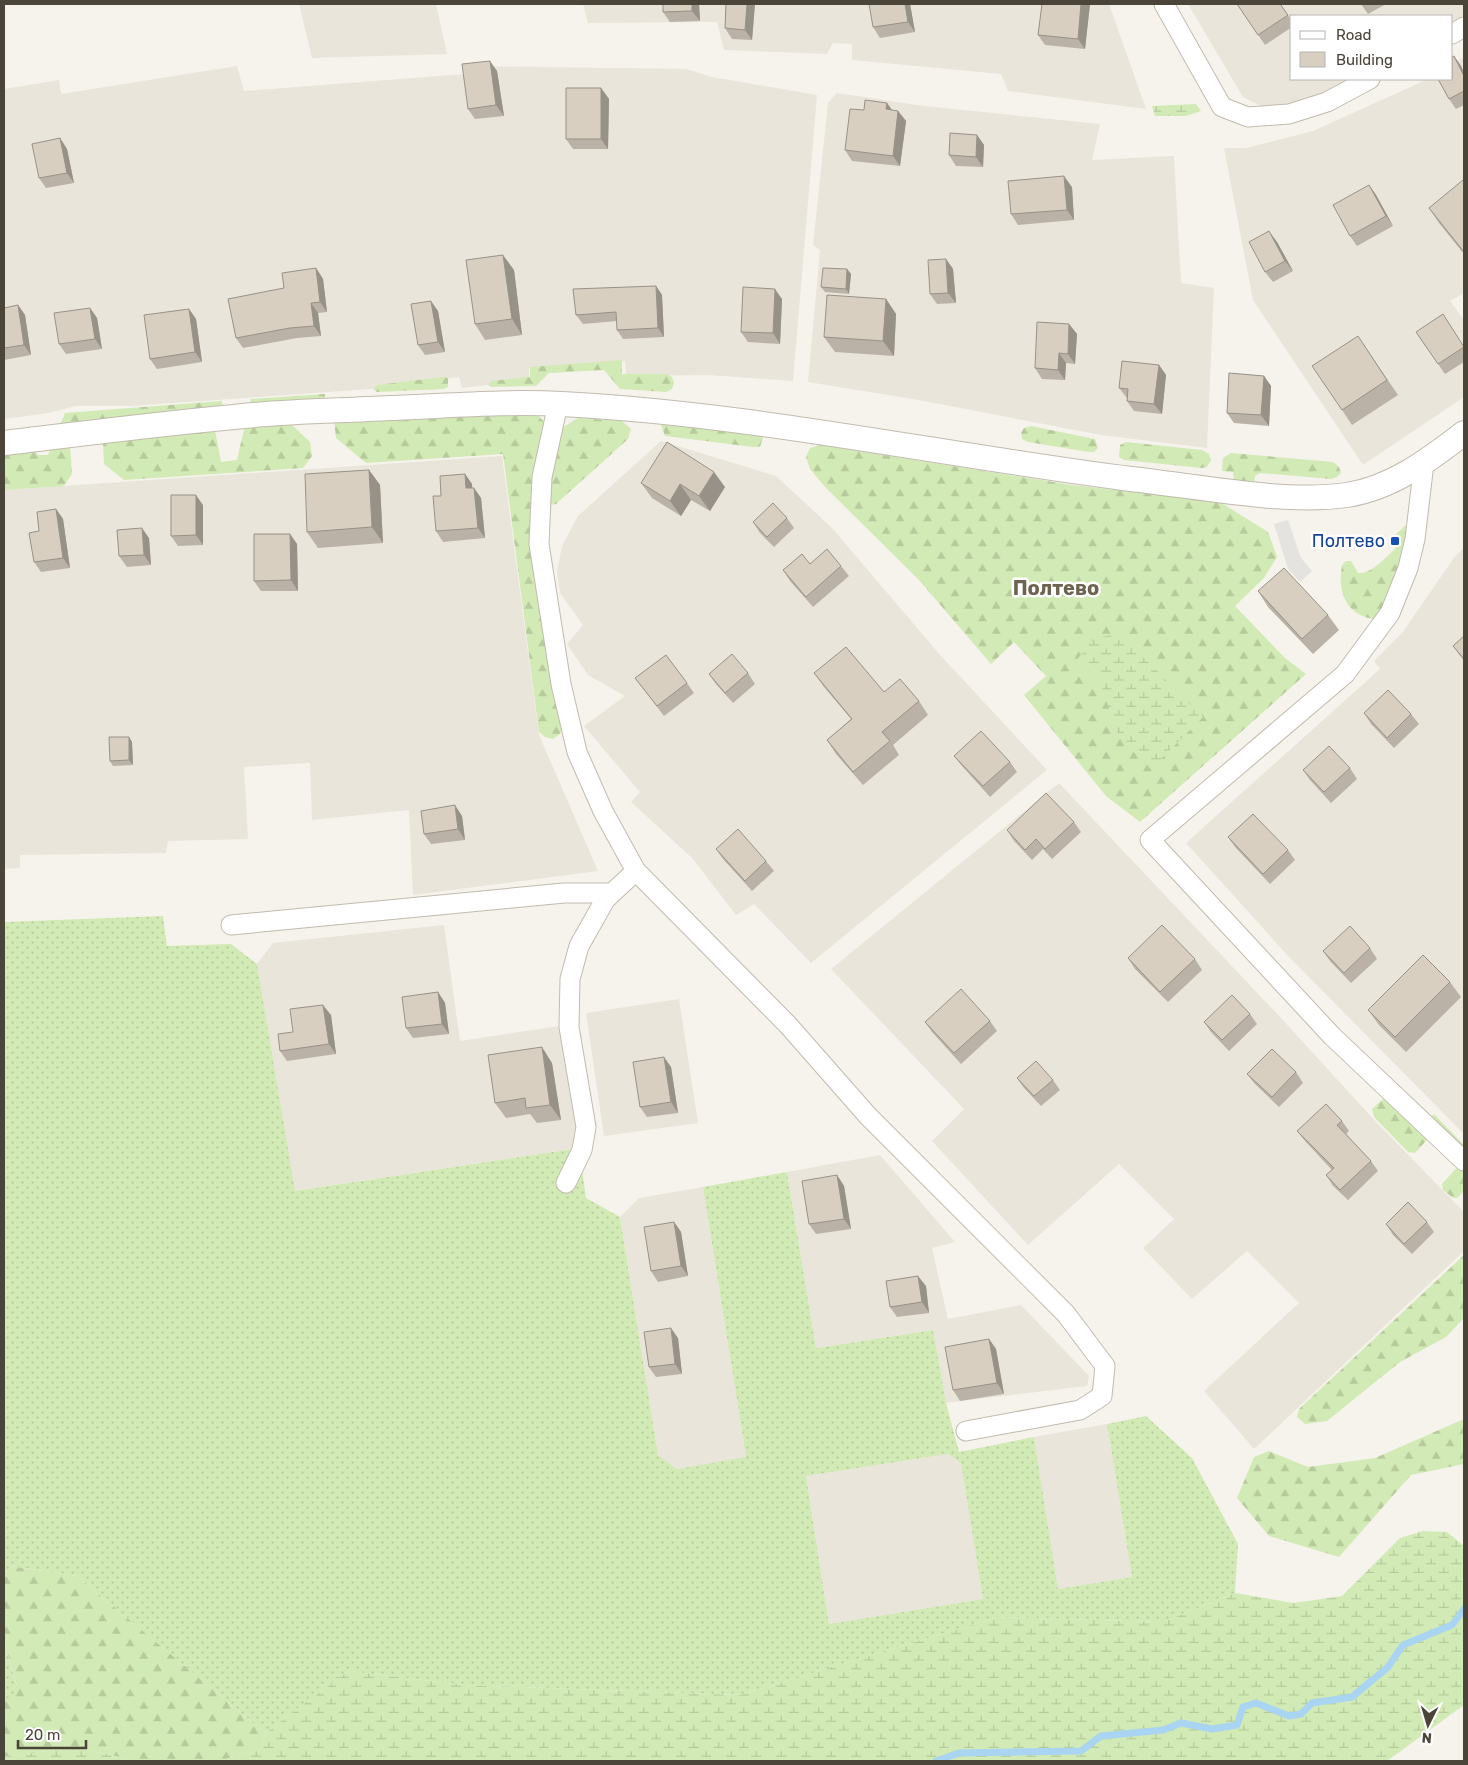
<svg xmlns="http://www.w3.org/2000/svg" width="1468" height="1765" viewBox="0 0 1468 1765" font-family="Rubik,sans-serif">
<defs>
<pattern id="grass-dots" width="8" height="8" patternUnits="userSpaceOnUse" patternTransform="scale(1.25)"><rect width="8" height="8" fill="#d2eab5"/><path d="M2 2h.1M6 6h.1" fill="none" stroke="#b6ca9c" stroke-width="1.8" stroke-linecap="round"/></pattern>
<pattern id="forest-firs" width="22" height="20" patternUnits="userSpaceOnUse" patternTransform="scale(1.25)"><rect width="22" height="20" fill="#d2eab5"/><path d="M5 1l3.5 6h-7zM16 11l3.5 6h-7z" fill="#b6ca9c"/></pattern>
<pattern id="wetland-marsh" width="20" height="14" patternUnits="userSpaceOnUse" patternTransform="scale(1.25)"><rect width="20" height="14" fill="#d2eab5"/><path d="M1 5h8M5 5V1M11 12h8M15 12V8" fill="none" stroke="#b6ca9c"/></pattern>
</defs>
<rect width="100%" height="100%" fill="#f6f3ec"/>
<path fill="#eae5da" d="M299,4H436L447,54L312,58Z
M583,4H1109L1146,109L1008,91L1001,74L852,60V44L833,43L827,54L724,50L717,22L588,23Z
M1188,4H1464V15L1452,23V16H1292V79H1355L1319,100L1265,108L1243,97Z
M1464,57V293L1450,301L1464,320V397L1363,465L1253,300L1224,148H1246L1313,131L1428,79H1452V64Z
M237,66L244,91L465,74V66L686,69L712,77L817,95L793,381L708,375L626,376L625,361L529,368V380L462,388L459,377L371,389L132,406H75L49,413L4,419V89L59,80L61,94Z
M837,93L924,106L1100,124L1092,160L1174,156L1181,283L1214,288L1207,448L1101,435L913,399L808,382L820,250L813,245L828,103Z
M661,441L776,476L832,528L941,656L1047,770L811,963L754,904L736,915L692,858L631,802L640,792L584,726L625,696L588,675L567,644L583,625L560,593L557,572L562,546L578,516Z
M502,456L539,735L598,871L413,895L409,810L312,820L310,763L244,767L248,839L168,841L166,853L20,855V868L4,869V490Z
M1464,548V1134L1290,958L1186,843L1380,669L1374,661L1402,633L1456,555Z
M1059,783L1281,1018L1377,1123L1464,1212V1251L1254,1449L1204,1391L1299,1303L1247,1251L1192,1299L1143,1248L1174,1219L1119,1164L1028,1245L932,1141L964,1109L831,969Z
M444,925L460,1041L559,1026L579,1148L294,1191L257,964L273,943Z
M679,999L698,1123L604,1136L586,1013Z
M880,1155L955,1242L932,1248L948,1319L1021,1305L1089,1376L1087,1386L946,1403L932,1330L816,1348L787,1172Z
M703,1187L746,1458L677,1469L658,1455L620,1217L639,1198Z
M1107,1424L1132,1577L1058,1589L1034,1437Z
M948,1454L961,1463L983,1599L829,1624L806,1476Z"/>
<path fill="url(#grass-dots)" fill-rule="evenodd" d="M163,916L167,946L231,944L257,964L295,1191L579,1148L586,1198L620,1217L658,1455L677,1469L746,1457L703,1187L787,1172L816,1348L933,1330L946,1403L959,1452L1034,1437L1058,1589L1132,1577L1107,1424L1146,1416L1192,1458L1238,1544L1235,1593L1163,1622L998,1617L740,1695L464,1685L348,1671L265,1733L77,1576L11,1566L4,1575V922ZM948,1454L961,1463L983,1599L829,1624L806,1476Z
M4,1642L18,1690L4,1702Z"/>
<path fill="url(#forest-firs)" d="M622,360V374H667L672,377L674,383L672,389L666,392L620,389L604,370L549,373L536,386L491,387L488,385L491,381L530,377V367Z
M442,377L448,378V387L444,389L377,392L373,389L377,385Z
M325,394V403L290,423L310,442L312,456L303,468L124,480L104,464L103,443L70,445L72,474L64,486L4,490V450L30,447L38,455H48L65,413L222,401L224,415L215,430L221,462L237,460L251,399Z
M454,414L538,415L546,424L538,475L563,726L560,734L553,739L545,737L539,732L503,454L366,463L336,438L334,420Z
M578,418L622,421L631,429L628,439L556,504L550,505L547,500L562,428Z
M663,420L764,434L760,447H753L665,436L661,425Z
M1031,426L1095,439L1098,448L1094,452H1089L1028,442L1022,439L1021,433L1024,428Z
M1126,442L1202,450L1209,454L1211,460L1207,467L1201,468L1124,460L1119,457L1120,445Z
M821,445L1072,485L1220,502L1268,532L1277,557L1264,578L1235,606L1285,658L1306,674L1140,822L1106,796L1024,695L1046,676L1014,642L991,664L918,579L826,488L810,469L806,457L810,448Z
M1231,453L1333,462L1339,467L1341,473L1337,477L1331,479L1260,473L1255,476L1254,483L1250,486L1234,480L1233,472L1222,471L1223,458Z
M1406,525H1410C1406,556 1395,594 1375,619C1346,616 1337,591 1342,565L1346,561H1351L1358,573C1372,575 1391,552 1401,543L1395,535Z
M1385,1097L1422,1125L1434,1114L1464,1145V1191L1457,1198H1453L1443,1190L1442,1184L1462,1162L1435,1131L1415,1153L1408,1152L1374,1117L1372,1109Z
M1464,1255V1318L1446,1337L1400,1362L1327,1421L1305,1424L1297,1417L1299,1409Z
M1464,1419V1464L1411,1475L1339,1557L1269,1536L1237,1498L1254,1457L1269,1451L1308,1467L1375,1458Z
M10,1566L77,1576L265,1733L261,1750L218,1761H136L76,1747L4,1757V1702L18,1689L4,1642V1575Z"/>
<path fill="url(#wetland-marsh)" d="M1196,104L1201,111L1186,116H1155L1152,106Z
M1119,633L1203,717L1151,769L1119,737L1099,679L1076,661L1093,639Z
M1423,1531L1447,1532L1464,1546V1705L1387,1761H218L261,1750L265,1733L348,1671L464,1685L740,1695L998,1617L1163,1622L1235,1593L1294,1603L1342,1596L1400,1538Z
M76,1747L136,1761H4V1757Z"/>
<path fill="#e5e3e0" d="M1288,520L1301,558L1312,571L1300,582L1288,569L1274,524Z"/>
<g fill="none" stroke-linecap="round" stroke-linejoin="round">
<path stroke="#a9d4f2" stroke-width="7" d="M936,1761L959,1753L1081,1751L1101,1736L1163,1730L1181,1723L1212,1729L1237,1725L1243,1707L1256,1703L1289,1716L1301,1714L1312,1703L1352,1697L1388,1667L1403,1645L1452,1625L1464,1609"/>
<g stroke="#c2bbae" stroke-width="21">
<path id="minor" d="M1164,4L1222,107L1248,117L1289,114L1327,102L1370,79
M1452,34L1464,27
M558,404L542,477L539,544L561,684L577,752L603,811L636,871L788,1025L868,1116L1066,1314L1105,1366L1102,1396L1080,1410L966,1431
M1424,463L1415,539L1408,568L1390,613L1345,674L1150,840L1332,1036L1464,1161
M231,925L564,893H612L636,871
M566,1183L582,1150L586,1127L569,1027L570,979L579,946L605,900L612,893"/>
</g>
<g stroke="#c2bbae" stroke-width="26">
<path id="tertiary" d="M4,443C80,434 157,424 234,417C285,411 338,411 390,408C447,406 505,401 562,404C754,414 941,455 1131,479C1196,486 1283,504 1347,495C1392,488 1429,460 1464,433"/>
</g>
<use href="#minor" stroke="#fff" stroke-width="19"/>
<use href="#tertiary" stroke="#fff" stroke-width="24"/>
</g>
<path fill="#bab2a6" d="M699,4L700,21L670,22L663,12Z
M726,4H755L752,40L732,39L725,28Z
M910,4L915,32L880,38L873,27Z
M1042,4H1090L1085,49L1045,45L1038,35Z
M1237,4H1280L1292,21V27L1265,45Z
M1361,4H1386L1368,14Z
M1454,56L1461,66L1464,73V105L1456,109L1449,99Z
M497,71L504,116L475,119L468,109Z
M601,88L609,99L608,149H573L566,139Z
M887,103L892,110L898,111L906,121L900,166L852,161L845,150L864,110Z
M977,135L984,145L983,167L956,166L949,155Z
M60,138L67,149L74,183L46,188L39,178Z
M1464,182V254L1439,223L1429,208Z
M1369,185L1376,195L1393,226L1357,246L1350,236Z
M1072,187L1074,220L1018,225L1011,214Z
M1277,242L1293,271L1273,282L1265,272Z
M946,259L953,269L956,303L937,304L930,294Z
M316,268L323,279L327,312L318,313L321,336L297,338L243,348L236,338Z
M847,269L851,274L849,294L825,292L821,287Z
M514,270L522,335L485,340L475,324Z
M656,286L662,295L664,337L623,339L617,330V321L583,324L576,315Z
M782,299L780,344L748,342L741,332Z
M886,299L896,314L894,356L835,352L824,337Z
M18,305L25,315L31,355L4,360V308Z
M90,308L97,318L102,349L66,354L59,344Z
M189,309L196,319L202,362L157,369L150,359Z
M438,311L445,352L425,355L418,345Z
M1069,324L1077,334L1075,364L1066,363L1065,380L1042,379L1035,368Z
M1416,332L1464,346V362L1445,374Z
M1368,351L1398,395L1352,425L1342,410Z
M1159,365L1166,375L1162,414L1134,411L1127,401V398L1119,388Z
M1264,376L1271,386L1269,426L1234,423L1227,413Z
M369,470L380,485L383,543L318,548L307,532Z
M465,474L472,484V488H474L481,498L485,538L443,542L436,531L441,496Z
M641,483L725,487L710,511L691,500L681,516L652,498Z
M203,505V545L178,546L171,536Z
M56,509L63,519L70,568L41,572L34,562L39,531Z
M787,518L794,528L774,547L760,533L753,522Z
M290,534L297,544L298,591H261L254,581Z
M149,538L151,565L127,567L119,556Z
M810,564L841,566L849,576L813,607L790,581L783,570Z
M1258,591L1328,615L1339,630L1313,654L1268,607Z
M1464,636V661L1453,646Z
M748,673L755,684L733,703L716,684L709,674Z
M814,673L919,701L928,715L893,745L899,755L863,785L836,754L827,740L851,719L824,687Z
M635,678L687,683L694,693L664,716Z
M1364,713L1411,714L1419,724L1394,748L1371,724Z
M129,737L132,742L133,765L113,766L110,761Z
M954,756L1010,762L1017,772L990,797L962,766Z
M1350,768L1357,779L1331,803L1310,780L1303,770Z
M462,816L465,840L431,844L424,834Z
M1074,822L1081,832L1052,859L1043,849L1032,860L1014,841L1007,830Z
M1228,837L1288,850L1295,860L1270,884L1235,847Z
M716,849L766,861L774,871L752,891L723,859Z
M1370,948L1377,959L1351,983L1330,961L1323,951Z
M1128,958L1195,959L1202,970L1168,1002L1135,969Z
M1450,982L1461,997L1406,1052L1379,1025L1368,1010Z
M438,992L445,1003L449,1034L413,1038L406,1028Z
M1250,1014L1257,1024L1229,1051L1211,1032L1204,1022Z
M331,1015L336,1054L287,1061L280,1051L293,1032Z
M990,1021L997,1031L961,1064L932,1032L925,1022Z
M552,1063L561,1120L537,1123L530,1114L506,1118L495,1103Z
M671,1067L678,1113L647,1117L640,1107Z
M1296,1072L1303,1083L1279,1107L1255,1084L1247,1074Z
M1017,1078L1053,1080L1060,1090L1041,1106L1024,1088Z
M1342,1121L1349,1131L1346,1134L1371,1161L1378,1171L1348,1200L1333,1186L1326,1175L1332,1170L1305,1141L1297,1131Z
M837,1175L844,1186L851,1229L816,1234L809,1224Z
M674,1222L681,1232L688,1276L658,1282L651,1271Z
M1427,1222L1434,1232L1412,1254L1393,1235L1386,1224Z
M926,1286L929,1313L897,1317L890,1307Z
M678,1338L682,1374L656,1377L649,1367Z
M989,1339L996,1349L1004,1394L960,1401L953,1390Z"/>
<path fill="#979187" d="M692,4H699L700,21L692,11Z
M747,4H755L752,40L745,30Z
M905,4H910L915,32L908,22Z
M1081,4H1090L1085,49L1078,39Z
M1454,56L1461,66L1464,73V76Z
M490,61L497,71L504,116L496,105Z
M601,88L609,99L608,149L601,139Z
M887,103L894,113L886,109Z
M898,111L906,121L900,166L893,156Z
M977,135L984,145L983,167L976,157Z
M60,138L67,149L74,183L67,173Z
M1064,176L1072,187L1074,220L1067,210Z
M1369,185L1376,195L1393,226L1386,216Z
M1269,231L1277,242L1293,271L1285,261Z
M503,255L514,270L522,335L512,319Z
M946,259L953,269L956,303L948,293Z
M316,268L323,279L327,312L320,302Z
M847,269L851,274L849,294L846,289Z
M656,286L662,295L664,337L658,328Z
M775,289L782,299L780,344L773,333Z
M886,299L896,314L894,356L883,341Z
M431,301L438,311L445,352L438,342Z
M311,303L318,313L321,336L314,326Z
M18,305L25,315L31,355L24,345Z
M90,308L97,318L102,349L95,339Z
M189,309L196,319L202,362L195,352Z
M1069,324L1077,334L1075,364L1068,354Z
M1059,353L1066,363L1065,380L1058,370Z
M1159,365L1166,375L1162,414L1154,404Z
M1264,376L1271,386L1269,426L1261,415Z
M369,470L380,485L383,543L372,527Z
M714,472L725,487L710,511L699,496Z
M465,474L472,484L473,498L466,488Z
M680,484L691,500L681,516L670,501Z
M474,488L481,498L485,538L478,528Z
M196,495L203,505V545L196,535Z
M56,509L63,519L70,568L63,558Z
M142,528L149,538L151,565L144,555Z
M290,534L297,544L298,591L291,580Z
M129,737L132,742L133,765L129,760Z
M455,805L462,816L465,840L458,829Z
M438,992L445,1003L449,1034L442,1024Z
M323,1005L331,1015L336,1054L329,1044Z
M542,1047L552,1063L561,1120L550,1105Z
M664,1057L671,1067L678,1113L671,1102Z
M837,1175L844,1186L851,1229L844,1219Z
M674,1222L681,1232L688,1276L681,1266Z
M918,1276L926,1286L929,1313L922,1302Z
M671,1328L678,1338L682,1374L675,1364Z
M989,1339L996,1349L1004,1394L997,1383Z"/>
<path fill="#d8cfc1" stroke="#979187" d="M663,4H692V11L663,12Z
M726,4H747L745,30L725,28Z
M869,4H905L908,22L873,27Z
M1042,4H1081L1078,39L1038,35Z
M1237,4H1280L1288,15L1258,35Z
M1454,56L1464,76V91L1449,99L1438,79H1452V57Z
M490,61L496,105L468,109L462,64Z
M566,88H601V139H566Z
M865,100L887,103L886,109L898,111L893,156L845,150L850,109L864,110Z
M950,133L977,135L976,157L949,155Z
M60,138L67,173L39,178L32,144Z
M1064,176L1067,210L1011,214L1008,181Z
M1463,180L1464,182V252L1429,208Z
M1369,185L1386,216L1350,236L1333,205Z
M1269,231L1285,261L1265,272L1249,242Z
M503,255L512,319L475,324L466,260Z
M946,259L948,293L930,294L928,260Z
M316,268L320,302L311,303L314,326L290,328L236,338L228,299L284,288L282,273Z
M823,268L847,269L846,289L821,287Z
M656,286L658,328L617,330L616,312L576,315L573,289Z
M743,287L775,289L773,333L741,332Z
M827,295L886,299L883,341L824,337Z
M431,301L438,342L418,345L411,304Z
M18,305L24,345L4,348V308Z
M90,308L95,339L59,344L54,313Z
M189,309L195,352L150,359L144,315Z
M1443,314L1464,347L1438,364L1416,332Z
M1037,322L1069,324L1068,354L1059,353L1058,370L1035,368Z
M1358,336L1387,380L1342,410L1312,366Z
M1122,361L1159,365L1154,404L1127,401L1128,389L1119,388Z
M1229,373L1264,376L1261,415L1227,413Z
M667,442L714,472L699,496L680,484L670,501L641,483Z
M369,470L372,527L307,532L305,474Z
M465,474L466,488H474L478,528L436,531L433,496H441L440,476Z
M171,495H196V535L171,536Z
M773,503L787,518L767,537L753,522Z
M56,509L63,558L34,562L29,533L39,531L37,512Z
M142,528L144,555L119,556L117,530Z
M254,534H290L291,580L254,581Z
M827,549L841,566L806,597L783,570L802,554L810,564Z
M1284,568L1328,615L1302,639L1258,591Z
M1464,636V659L1453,646Z
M846,647L884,692L900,679L919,701L882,732L890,741L853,772L827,740L852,719L814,673Z
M732,654L748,673L725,693L709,674Z
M666,655L687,683L657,706L635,678Z
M1388,690L1411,714L1387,738L1364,713Z
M981,731L1010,762L983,786L954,756Z
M109,737H129V760L110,761Z
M1329,746L1350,768L1324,792L1303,770Z
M1046,793L1074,822L1045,849L1036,839L1025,850L1007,830Z
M455,805L458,829L424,834L421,811Z
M1253,814L1288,850L1263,874L1228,837Z
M738,829L766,861L745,881L716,849Z
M1162,925L1195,959L1160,992L1128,958Z
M1350,926L1370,948L1344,973L1323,951Z
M1423,955L1450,982L1395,1037L1368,1010Z
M961,989L990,1021L954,1053L925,1022Z
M438,992L442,1024L406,1028L402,997Z
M1232,995L1250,1014L1222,1040L1204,1022Z
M323,1005L329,1044L280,1051L278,1034L293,1032L290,1009Z
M542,1047L550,1105L526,1108L525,1098L495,1103L488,1055Z
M1272,1049L1296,1072L1272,1097L1247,1074Z
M664,1057L671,1102L640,1107L633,1062Z
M1036,1061L1053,1080L1034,1096L1017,1078Z
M1326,1104L1342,1121L1337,1125L1371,1161L1340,1190L1326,1175L1334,1168L1297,1131Z
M837,1175L844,1219L809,1224L802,1181Z
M1408,1202L1427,1222L1404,1244L1386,1224Z
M674,1222L681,1266L651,1271L644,1227Z
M918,1276L922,1302L890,1307L886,1281Z
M671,1328L675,1364L649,1367L644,1332Z
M989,1339L997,1383L953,1390L945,1347Z"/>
<rect fill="#1a4fb4" stroke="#fff" stroke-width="2" x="1390" y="536" width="10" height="10" rx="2.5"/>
<g text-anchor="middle" stroke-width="5" stroke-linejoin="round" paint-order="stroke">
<g font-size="18" fill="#164399" stroke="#fff" text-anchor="end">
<text x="1385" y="547">Полтево</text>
</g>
<g font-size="20" font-weight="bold" fill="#6e6250" stroke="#fff">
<text x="1056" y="595">Полтево</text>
</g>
</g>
<rect width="1468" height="1765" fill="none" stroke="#4b4439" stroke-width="10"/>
<rect x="1290" y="15" width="162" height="65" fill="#ffffff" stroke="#b7b4b0"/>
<rect x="1300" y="31" width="25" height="8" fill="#ffffff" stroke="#b7b4b0"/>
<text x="1336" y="40" font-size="15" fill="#4b4439">Road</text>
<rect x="1300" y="52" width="25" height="15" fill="#d8cfc1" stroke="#b7b4b0"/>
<text x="1336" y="65" font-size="15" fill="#4b4439">Building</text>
<g transform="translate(1428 1725) rotate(185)" stroke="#ffffff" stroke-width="4" paint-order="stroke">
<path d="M0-4L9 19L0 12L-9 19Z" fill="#4b4439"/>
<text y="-8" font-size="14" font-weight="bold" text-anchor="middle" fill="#4b4439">N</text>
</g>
<path d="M18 1740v8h68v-8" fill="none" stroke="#4b4439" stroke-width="2.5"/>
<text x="25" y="1740" font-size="15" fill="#4b4439" stroke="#ffffff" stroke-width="4" paint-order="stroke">20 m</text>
</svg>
